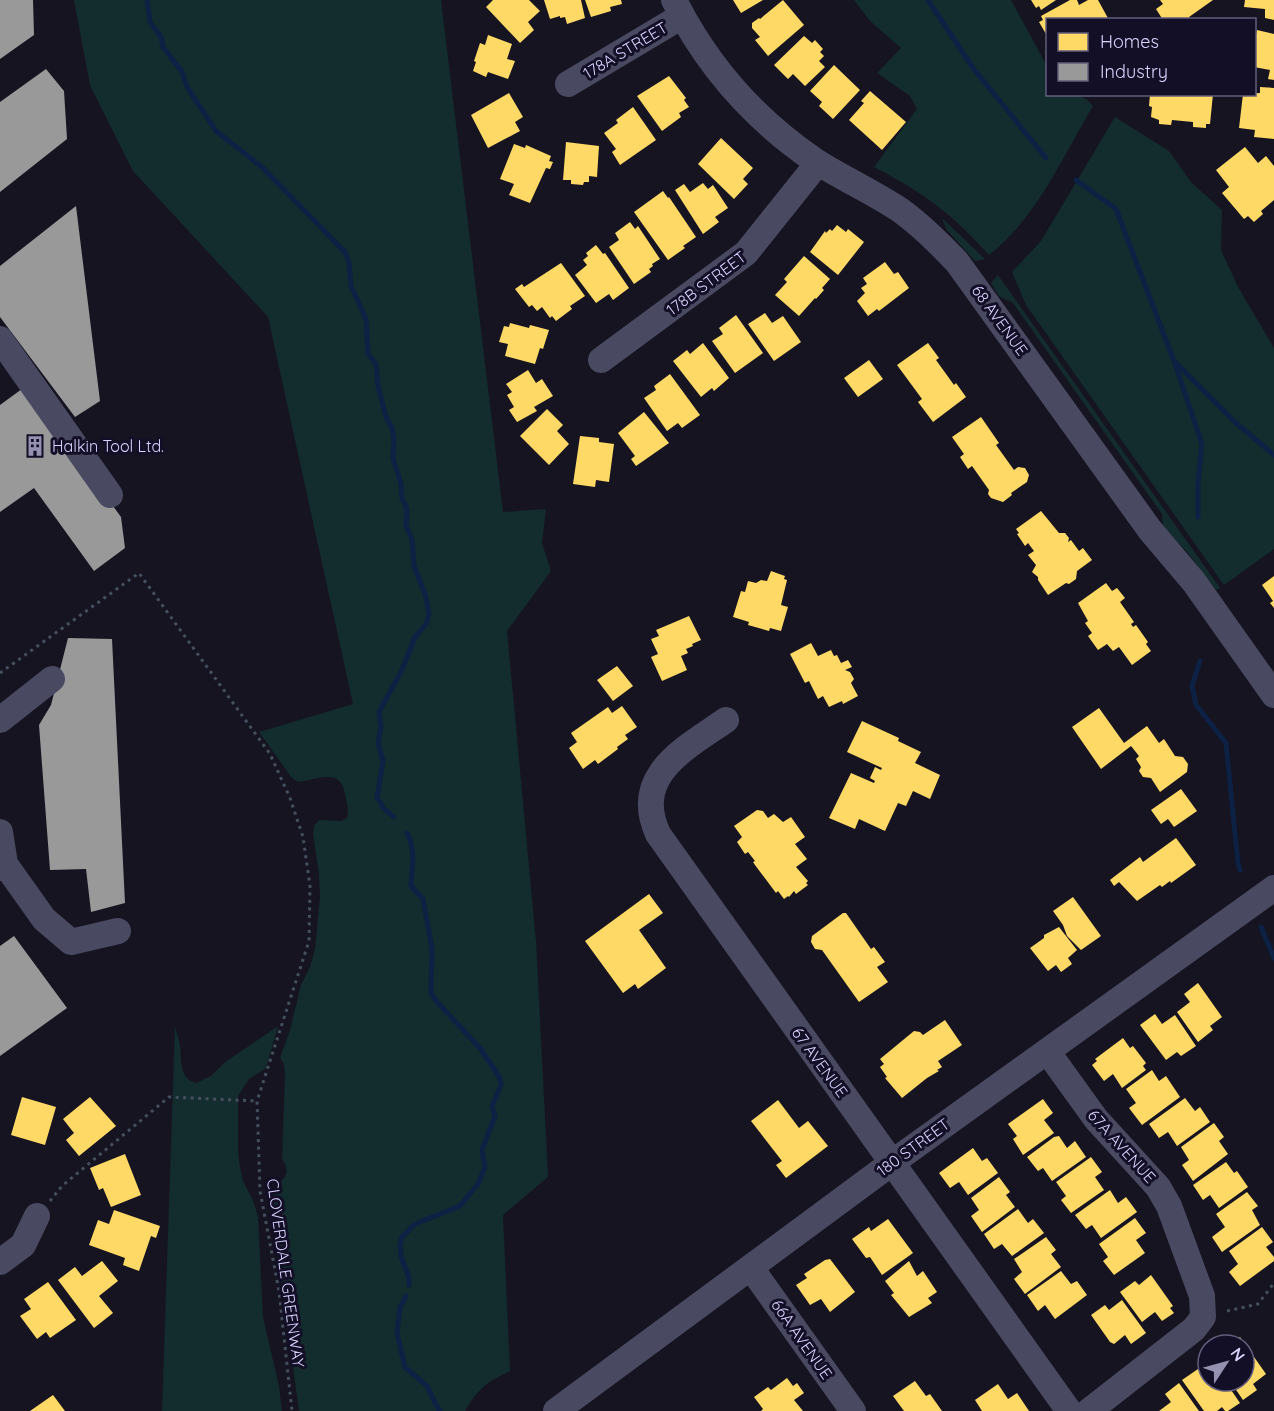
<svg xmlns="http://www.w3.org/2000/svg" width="1274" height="1411" viewBox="0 0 1274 1411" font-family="Quicksand,sans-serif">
<rect width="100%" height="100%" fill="#161421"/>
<path fill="#132c2d" d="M74,0H441L503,512L546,509L542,543L551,571L507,631L536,941L548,1177L503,1215L510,1371C486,1383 479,1387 465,1411H299L272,1215C272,1208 270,1200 272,1194C276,1179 295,1179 282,1159L285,1075L284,1064L280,1058L290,1030L301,985L310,967L315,949L320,897L319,874L313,833L314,826L319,820L341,821L347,818C349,809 347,802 345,794C340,767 318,780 298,782L292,778L259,732L353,704L268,317L133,171L90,85Z
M854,0H1011L1047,66L1048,94C1065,94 1082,91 1093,106C1063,156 1036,219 989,255C951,213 924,193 874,167L917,109L910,96L877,73L901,48L870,21Z
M1115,117L1169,151L1191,182L1222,210L1221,250L1238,287L1274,348V549L1224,585L1026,305L1012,272L1041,241Z
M942,218L985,259L975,261L946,229Z
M998,275L1220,588L1216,590L1187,552L1163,527L1162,514L1013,303L999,296L991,283Z
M278,1026L266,1068L249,1079L238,1096V1151L240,1167L243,1181L254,1203L258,1217L263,1317L279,1386L282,1411H162L175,1027C176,1031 178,1036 179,1041C183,1056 177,1078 196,1083L211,1076L224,1063Z"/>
<path fill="#ffd966" d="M493,0H529L540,11L528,22L534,30L520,43L486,7Z
M544,0H581L585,18L567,24L565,17L560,18V16L550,19Z
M585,0H621L622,4L610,7L611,11L591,17Z
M733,0H763L741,13Z
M783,0L804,25L768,56L755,40L760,37L752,28V23L759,18L760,19Z
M1031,0H1056L1041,10L1039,6L1036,8Z
M1070,0H1077L1079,5L1088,0H1098L1109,20H1048V33L1046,34L1039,22L1043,20L1041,16Z
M1160,0H1213L1189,17L1190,20H1163L1156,9L1163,4Z
M1245,0H1274V20L1265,18V9L1244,7Z
M1257,30L1274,34V80L1268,79L1270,70L1254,67V42Z
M488,35L512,44L507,59L515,61L508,79L488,72L486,77L473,71L476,62L474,61L480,43L485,45Z
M804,36L812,43L815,40L823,49L820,52L824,56L819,61L825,67L805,86L793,74L788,79L774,65Z
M834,65L860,90L833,119L819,106L822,102L810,91Z
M669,76L686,98L684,100L689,107L679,113L681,117L662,131L637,96Z
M1260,87L1274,88V139L1254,137L1255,130L1239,128L1243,94L1260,93Z
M870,91L906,122L882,150L849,120L864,103L861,101Z
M509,93L523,117L515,122L520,131L488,148L471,115Z
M1150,94H1213L1210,124H1206V128L1193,127V122L1172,120L1171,125L1159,124V120L1151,117L1152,107L1149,106Z
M633,107L656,140L620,165L612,152L616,149L604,133L618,123L616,120Z
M721,138L753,168L743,179L748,184L734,199L698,164Z
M566,142L599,146L597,177L589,176V182H584L583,185L571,184V180H563Z
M514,144L525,148L526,145L551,156L549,161L553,162L550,169L546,168L530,203L509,195L514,184L500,179Z
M1245,147L1258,163L1266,156L1274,166V200L1261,211L1263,214L1254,222L1248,216L1244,219L1222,193L1229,187L1216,170Z
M703,183L708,189L713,185L728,208L715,217L719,222L703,234L675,190L684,184L690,192Z
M663,191L668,198L669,197L696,237L683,246L685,248L668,260L634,212Z
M630,222L635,229L638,226L660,259L652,264L653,266L649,269L651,272L634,284L609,247L619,240L615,233Z
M837,225L846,232L848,229L864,242L838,275L810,252L825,231L826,233L830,229L832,231Z
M596,245L603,254L605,253L629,288L613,300L609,294L596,303L575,275L587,265L583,260L588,256L586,253Z
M804,256L830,279L822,288L824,290L816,299L815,298L799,316L775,295L787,282L784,279Z
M885,262L894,274L898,272L909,288L879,311L877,309L868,316L857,301L865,293L861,288L867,284L863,278Z
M561,263L585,296L570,306L572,309L556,321L552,316L550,318L542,307L537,311L532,305L529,307L515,289L522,284L524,287Z
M765,313L772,323L783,316L801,342L774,361L748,324Z
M736,315L763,353L735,373L712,341L723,334L719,328Z
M510,323L529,328L530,325L549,330L543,349L540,348L535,364L505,356L508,344L499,342L504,326L509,327Z
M703,343L729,378L714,391L712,388L701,397L673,361L687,350L690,354Z
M928,343L939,358L936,360L954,385L956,383L966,397L933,422L918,402L922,399L897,365Z
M869,360L883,379L858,397L844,378Z
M528,370L536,383L542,379L553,396L534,407L537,411L517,422L509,410L514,407L507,395L512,392L506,384Z
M670,374L700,415L682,428L678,423L667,431L644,398L656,390L654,386Z
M547,409L563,425L557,431L569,444L549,465L520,436Z
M644,412L669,443L636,466L631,459L635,456L618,433Z
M981,417L999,443L996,445L1014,470L1018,467L1025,468L1029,475L1027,482L1011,493L1012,495L1003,502L991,498L988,494L989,490L972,466L968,469L960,457L964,454L952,437Z
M580,436L599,438V442L614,444L609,482L596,480L595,487L573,484Z
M1041,511L1059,533H1065L1069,538L1068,542L1071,540L1079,551L1083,548L1092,560L1077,571L1076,579L1069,584L1066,583L1048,595L1038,580V577L1032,572L1036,565L1028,555L1034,551L1028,543L1025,546L1017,534L1019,533L1016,529Z
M771,571L785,576L784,579L787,580L781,605L788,607L781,631L770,628L769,631L748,625L749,622L733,617L741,591L745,592L748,581L756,583L761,580L767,581Z
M1274,576V608L1270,603L1273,601L1262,585Z
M1106,583L1112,591L1117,588L1125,598L1120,602L1134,622L1131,624L1133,627L1136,625L1148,642L1146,644L1151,651L1132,665L1119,647L1113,651L1107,644L1098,650L1088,636L1092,633L1085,623L1088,621L1078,603Z
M689,616L701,640L692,644L693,646L686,649L688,653L681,656L687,670L662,681L651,657L658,654L651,639L659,636L656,630Z
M811,643L818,656L831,650L834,656L837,655L841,663L848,660L852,667L845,670L850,672L854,679L851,683L858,696L843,704L842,701L829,707L823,696L818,699L809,681L805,683L790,654Z
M617,666L633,686L613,701L597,680Z
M622,706L637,727L625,735L628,739L617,747L618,749L598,764L595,760L583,769L569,748L577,742L571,733L608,707L612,713Z
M1099,708L1124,743L1147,726L1159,743L1164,739L1175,756L1183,757L1188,764L1187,772L1160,792L1151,778L1143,777L1139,771L1141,767L1136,759L1139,756L1131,746L1101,769L1072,727Z
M862,721L899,738L898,741L921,752L915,763L940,775L930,799L913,791L906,806L898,803L885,831L859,819L855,829L829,818L851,773L874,783L875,781L870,778L875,767L881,770L882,768L847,752Z
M1181,789L1197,811L1174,827L1168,819L1161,824L1151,810Z
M757,810L763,811L768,818L774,814L783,822L791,817L805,837L795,844L807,859L796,867L808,881L806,883L808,885L796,894L794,891L789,897L788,896L784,899L778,891L776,893L755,865L753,862L755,861L748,852L745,854L737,842L742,837L734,826Z
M1176,838L1196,865L1171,883L1170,881L1162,887L1160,885L1137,901L1119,882L1114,886L1110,880L1115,876L1140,857L1143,862Z
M649,894L663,913L639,930L666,968L638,989L635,984L623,993L585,941Z
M1073,897L1101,936L1081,950L1067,936L1063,925L1053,911Z
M843,913H846L871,949L874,947L885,962L877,967L888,982L859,1002L822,950L815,949L811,942L812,936Z
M1059,927L1077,950L1068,958L1072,964L1061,972L1056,965L1048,971L1030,948L1044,938V935Z
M1198,983L1222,1017L1210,1026L1213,1030L1198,1042L1177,1012L1190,1002L1184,994Z
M1155,1014L1162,1024L1175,1015L1196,1046L1181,1056L1177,1052L1166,1060L1140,1025Z
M945,1020L962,1045L938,1061L942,1067L937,1070L939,1071L927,1078L902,1098L885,1078L887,1077L880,1067L884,1064L880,1059L914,1031L920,1032L923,1035Z
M1123,1038L1130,1048L1133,1046L1146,1063L1143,1066L1146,1070L1122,1088L1113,1074L1104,1081L1092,1065L1097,1061L1095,1059Z
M1152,1070L1159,1081L1166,1076L1180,1097L1142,1125L1129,1108L1136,1103L1126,1089Z
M22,1097L56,1107L45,1145L11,1135Z
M90,1097L116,1126L79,1156L66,1140L74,1133L63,1119Z
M1185,1098L1195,1111L1200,1107L1210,1122L1177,1146L1168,1132L1159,1138L1149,1124Z
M1043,1099L1053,1113L1044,1120L1054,1133L1023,1155L1013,1139L1017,1136L1008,1124Z
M778,1100L799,1128L808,1121L828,1146L786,1178L776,1165L782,1161L751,1121Z
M1214,1123L1224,1137L1219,1141L1228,1154L1193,1181L1182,1165L1189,1160L1181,1147Z
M1059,1136L1067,1148L1075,1141L1086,1157L1052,1181L1043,1168L1038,1171L1027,1157L1054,1137Z
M973,1148L982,1161L987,1158L998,1173L968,1195L959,1182L950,1188L939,1173Z
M125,1154L141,1195L111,1207L103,1188L99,1190L90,1168Z
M1091,1157L1102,1172L1095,1177L1104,1190L1071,1213L1061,1200L1066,1196L1056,1182Z
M1226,1162L1234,1173L1237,1171L1248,1187L1219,1208L1210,1195L1203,1200L1193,1185Z
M999,1177L1010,1192L1006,1195L1015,1207L982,1232L971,1216L979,1210L971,1198Z
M1110,1190L1118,1203L1126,1197L1137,1212L1101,1238L1092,1225L1086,1229L1075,1215Z
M1247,1192L1258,1206L1252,1210L1260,1225L1222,1252L1212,1237L1225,1227L1216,1214Z
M1018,1209L1028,1223L1033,1219L1044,1233L1012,1256L1002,1244L994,1249L984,1234Z
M114,1210L160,1226L156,1238L151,1236L139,1271L123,1265L125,1258L89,1245L98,1220L109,1224Z
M1135,1218L1146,1233L1136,1240L1145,1253L1114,1275L1103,1261L1108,1257L1099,1244Z
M888,1219L913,1253L882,1275L870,1257L866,1258L852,1239L869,1227L871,1231Z
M1262,1227L1273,1242L1266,1247L1274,1257V1261L1240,1286L1229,1272L1238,1264L1229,1251Z
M1046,1237L1056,1250L1051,1254L1061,1267L1025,1294L1014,1279L1022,1272L1014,1259Z
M830,1259L855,1292L830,1312L821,1299L810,1305L796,1285L807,1278L804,1274L825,1260Z
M102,1261L118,1281L99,1296L113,1313L94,1328L58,1280L75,1267L82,1276Z
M909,1261L917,1276L923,1271L937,1292L928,1298L932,1303L909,1317L891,1295L894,1293L885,1281Z
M1061,1271L1071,1284L1077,1281L1087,1295L1055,1319L1045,1305L1038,1311L1027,1295Z
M1151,1275L1173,1306L1170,1308L1174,1313L1162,1321L1155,1312L1142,1322L1120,1292L1135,1281L1139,1285Z
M48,1282L76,1320L50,1338L46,1332L37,1339L20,1316L31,1309L24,1299Z
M1122,1300L1146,1333L1131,1344L1125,1335L1114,1344L1110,1342L1091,1315L1105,1305L1109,1310Z
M1240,1337L1266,1374L1253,1384L1257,1390L1243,1400L1230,1381H1244V1345H1230Z
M1198,1369L1203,1377L1208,1374V1381H1225L1240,1403L1228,1411H1225L1222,1407L1217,1411H1204L1182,1380Z
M787,1378L793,1386L797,1383L804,1393L794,1400L803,1411H761L763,1409L754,1397L768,1387L771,1390Z
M915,1381L926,1396L930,1394L942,1411H904L893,1396Z
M1179,1383L1199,1411H1159L1171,1402L1165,1394Z
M998,1384L1008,1399L1017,1393L1029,1411H982L975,1400Z
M53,1395L65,1411H30Z"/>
<path fill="#999" d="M0,0H33L34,35L0,59Z
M46,69L64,91L67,139L0,192V102Z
M76,206L100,401L75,417L0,317V266Z
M26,386L121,517L125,548L94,571L34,488L0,512V405Z
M68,638L112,639L125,903L91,912L86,869L50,870L39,725L51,705Z
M14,936L67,1008L0,1056V946Z"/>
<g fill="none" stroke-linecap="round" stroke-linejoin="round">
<path stroke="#0d2144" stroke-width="5" d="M147,0L150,22L161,37L163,47L182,72L187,87L216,131L262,167L345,252L349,263L351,286L366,319L368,354L376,364L378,386L386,417L392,428L394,440L393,458L401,484L402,498L407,509L406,526L412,539L414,566L426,597L429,614L426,624L415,637L402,670L379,712L381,727L378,743L383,761L377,797L384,809L394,817
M928,0L973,68L1046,158
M1076,180L1116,209L1174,361L1202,444L1198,483V517
M1175,362L1236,423L1274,455
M1200,661L1192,685L1196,705L1226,743L1238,863L1240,870
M407,833C416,850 412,867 411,886L423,899L432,949L431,993L437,1002L480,1048L500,1078L501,1085L492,1106L495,1116L482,1150L485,1167L478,1184L460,1206L415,1224L402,1237L400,1245L401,1256L409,1278V1285
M1261,927L1274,958
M406,1296L400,1307L397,1333L405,1367L427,1386L435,1403L440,1411"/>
<path stroke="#44505f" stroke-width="3" stroke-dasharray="3 4.5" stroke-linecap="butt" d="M0,673L139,573L270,754L290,798L303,837L310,886L309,941L257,1101L260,1191L279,1291L292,1411
M50,1201L62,1186L169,1097L257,1101
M1227,1311L1258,1304L1274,1283"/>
<path stroke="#4a4962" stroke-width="26" d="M674,0C707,66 756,121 817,162C844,179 873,192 900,210C921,225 939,243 957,262L1150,530L1194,582L1274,695
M568,84L682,16
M0,339L110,495
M601,360L746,253L818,163
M0,720L52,679
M726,720C686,748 631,775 658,834L1069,1411
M0,832L5,864L0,868
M5,864L44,919L71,942L118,931
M1047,1051L1096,1119L1158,1187L1169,1206L1202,1296L1203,1317L1194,1329L1089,1411
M0,1262L23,1245L37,1216
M751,1268L853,1411
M556,1411L893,1162L1274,888"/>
</g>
<defs>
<g id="building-bare" transform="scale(1.62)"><path d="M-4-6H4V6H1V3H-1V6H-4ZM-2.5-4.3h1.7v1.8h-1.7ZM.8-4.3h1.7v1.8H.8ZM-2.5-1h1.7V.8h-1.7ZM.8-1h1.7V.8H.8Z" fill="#9591b1" stroke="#130f26" stroke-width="2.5" paint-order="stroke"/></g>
</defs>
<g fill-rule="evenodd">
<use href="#building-bare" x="35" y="446"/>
</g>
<g text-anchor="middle" stroke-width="6" stroke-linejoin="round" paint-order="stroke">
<g font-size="16" fill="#d9d4ff" stroke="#130f26">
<text transform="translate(625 50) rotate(-31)" y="6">178A STREET</text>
<text transform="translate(706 283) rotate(-37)" y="6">178B STREET</text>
<text transform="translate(1000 320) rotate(54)" y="6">68 AVENUE</text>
<text transform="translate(820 1062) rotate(54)" y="6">67 AVENUE</text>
<text transform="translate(1122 1146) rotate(48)" y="6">67A AVENUE</text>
<text transform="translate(913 1147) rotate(-36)" y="6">180 STREET</text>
<text transform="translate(286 1273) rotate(82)" y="6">CLOVERDALE GREENWAY</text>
<text transform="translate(802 1339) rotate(55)" y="6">66A AVENUE</text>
</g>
<g font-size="16" fill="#d9d4ff" stroke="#130f26" text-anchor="start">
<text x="52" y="452">Halkin Tool Ltd.</text>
</g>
</g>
<rect x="1046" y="18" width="210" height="78" fill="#130f26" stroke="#625e7d" stroke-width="1.5"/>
<rect x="1058" y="33" width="30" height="18" fill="#ffd966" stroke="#625e7d" stroke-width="1.5"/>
<text x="1100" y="48" font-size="18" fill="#d9d4ff">Homes</text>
<rect x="1058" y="63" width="30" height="18" fill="#999999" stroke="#625e7d" stroke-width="1.5"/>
<text x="1100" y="78" font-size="18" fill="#d9d4ff">Industry</text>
<g transform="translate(1226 1363) rotate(54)"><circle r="28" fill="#130f26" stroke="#625e7d" stroke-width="1.5"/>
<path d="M0-4.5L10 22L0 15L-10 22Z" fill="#9591b1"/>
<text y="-9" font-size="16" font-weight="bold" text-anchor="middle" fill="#d9d4ff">N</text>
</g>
</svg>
